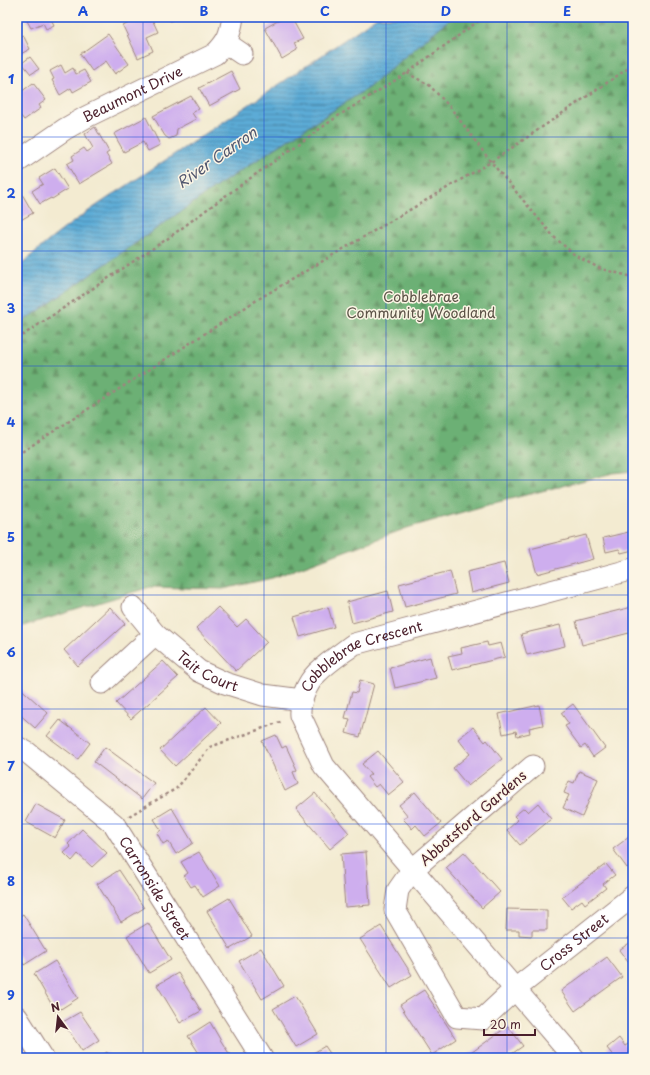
<svg xmlns="http://www.w3.org/2000/svg" width="650" height="1075" viewBox="0 0 650 1075" font-family="'Playpen Sans',sans-serif">
<defs>
<pattern id="forest-firs" width="22" height="20" patternUnits="userSpaceOnUse"><rect width="22" height="20" fill="#6cb074"/><path d="M5 1l3.5 6h-7zM16 11l3.5 6h-7z" fill="#5b8f5f"/></pattern>
<pattern id="water-rules" width="6" height="5" patternUnits="userSpaceOnUse"><rect width="6" height="5" fill="#5cabd6"/><path d="M0 2.5h6" fill="none" stroke="#4e8bae"/></pattern>
</defs>
<rect width="100%" height="100%" fill="#fcf5e5"/>
<filter id="ink" filterUnits="userSpaceOnUse"><feTurbulence type="fractalNoise" baseFrequency=".025" numOctaves="2"/><feDisplacementMap in="SourceGraphic" scale="8" xChannelSelector="R" yChannelSelector="G"/><feConvolveMatrix kernelMatrix="1 2 1 2 8 2 1 2 1" color-interpolation-filters="sRGB"/></filter>
<filter id="wash" filterUnits="userSpaceOnUse"><feTurbulence type="fractalNoise" baseFrequency=".012" numOctaves="4" result="noise"/><feDisplacementMap in="SourceGraphic" scale="16" xChannelSelector="R" yChannelSelector="G"/><feGaussianBlur stdDeviation="0.9" result="paint"/><feColorMatrix in="noise" values="0 0 0 0 0 0 0 0 0 0 0 0 0 0 0 0 0 1.4 0 .05"/><feComposite in="paint" operator="in"/></filter>
<g filter="url(#wash)">
<rect width="100%" height="100%" fill="#f3ebd1"/>
<path fill="url(#forest-firs)" stroke="#5b6850" d="M452,17H633V471L613,473L494,503L407,528L272,578L223,589L150,587L17,628V326L220,184L368,88Z"/>
<path fill="url(#water-rules)" stroke="#536580" d="M377,17H452L368,88L220,184L17,326V269C59,227 112,196 161,163C234,115 306,67 377,17Z"/>
<g id="blocks">
<path fill="#ceaeee" d="M25,17H55L51,19L54,25L46,29L43,23L31,28Z
M141,17H151L158,32L147,37L153,51L138,58L123,26Z
M168,17H179L170,21Z
M285,17H291L303,39L294,43L297,50L282,59L265,28Z
M108,34L129,64L115,74L106,61L92,71L80,54Z
M23,35L30,49L17,56V38Z
M30,57L39,69L31,74L22,63Z
M61,65L65,73L73,68L76,74L84,70L91,82L73,92L71,88L60,95L52,80L54,79L50,71Z
M231,71L240,89L209,106L199,88Z
M33,83L46,100L39,105L41,108L24,120L17,111V95Z
M191,96L199,109L192,113L196,119L177,129L176,136L169,139L165,136L153,116Z
M146,117L160,145L148,151L143,142L124,152L114,134Z
M95,127L109,152L106,154L112,164L79,184L67,164L74,160L72,156L84,148L87,152L93,148L85,134Z
M55,168L68,189L52,199L51,198L40,204L32,191L43,184L39,178Z
M22,194L33,213L17,222V197Z
M633,531V550L621,553L619,549L606,552L603,538Z
M586,535L593,559L537,574L530,549Z
M504,563L509,583L471,593L467,572Z
M450,571L456,594L405,607L399,584Z
M388,591L393,612L352,623L347,602Z
M110,607L125,624L78,666L64,650Z
M218,607L237,627L246,619L267,642L236,671L196,628Z
M328,607L334,627L300,637L294,617Z
M632,607L633,632L582,645L576,621Z
M560,625L565,646L527,655L521,634Z
M487,642L488,646L501,643L505,657L452,670L448,656L462,653L461,648Z
M430,657L436,678L395,688L390,668Z
M163,661L178,677L131,719L116,703Z
M360,680L374,684L360,737L346,733L350,719L345,718L352,692L357,693Z
M17,685L48,713L35,728L17,712Z
M573,704L605,748L593,757L585,745L581,748L565,726L569,724L561,713Z
M539,705L543,725L529,728L530,733L517,736L516,731L503,734L499,714Z
M206,707L221,723L175,766L160,750Z
M60,720L90,743L78,759L47,736Z
M473,727L485,742L487,740L502,759L468,786L453,768L470,754L458,739Z
M276,735L282,748L286,746L297,770L293,772L298,784L285,791L262,741Z
M105,747L154,783L142,799L94,762Z
M378,751L404,782L388,795L379,784L375,787L367,777L371,774L362,764Z
M579,771L598,779L582,817L563,808L569,795L564,793L569,781L574,783Z
M415,792L441,823L425,836L416,825L412,829L408,824L403,819L408,816L399,805Z
M315,793L349,833L330,849L296,809Z
M538,803L551,819L520,845L507,830L518,820L514,816L524,808L528,812Z
M36,804L65,820L55,838L26,822Z
M172,808L193,843L176,854L168,841L163,844L157,833L161,830L154,819Z
M82,829L107,853L92,867L78,854L72,861L64,853L71,847L68,844Z
M633,834V863L627,868L613,849Z
M199,852L220,886L203,897L195,885L191,887L184,876L188,873L181,862Z
M366,852L370,905L345,907L341,854Z
M464,852L500,892L482,908L446,868Z
M606,864L615,875L603,884L606,888L585,904L582,900L571,908L562,897Z
M119,870L144,908L121,922L97,884Z
M229,898L252,936L230,949L207,911Z
M507,909L547,910V930H532V936L519,935V930H506Z
M23,914L46,951L24,965L17,953V918Z
M148,923L171,960L149,973L127,936Z
M381,926L412,975L391,988L360,939Z
M633,935V959L628,962L619,950L631,942L628,938Z
M261,948L284,986L262,999L239,961Z
M607,957L622,977L575,1011L561,991Z
M55,961L78,998L56,1012L34,974Z
M178,973L201,1011L180,1023L157,985Z
M424,990L456,1039L432,1055L400,1005Z
M295,996L318,1034L296,1047L273,1009Z
M80,1012L99,1040L82,1051L63,1022Z
M210,1022L221,1041L232,1058H202L188,1036Z
M508,1026L523,1046L506,1058H464Z
M619,1038L625,1046L630,1043L633,1047V1058H615L607,1048Z
M325,1046L333,1058H305Z
M107,1052L111,1058H98Z"/>
</g>
</g>
<g filter="url(#ink)">
<use href="#blocks" fill-opacity="0" stroke="#9e857e" stroke-width="1"/>
<g fill="none" stroke-linecap="round" stroke-linejoin="round">
<g stroke="#9e857e" stroke-width="23">
<g id="minor">
<path d="M226,43L242,54"/>
<path id="s1" d="M17,162L65,129L88,116L215,54C228,41 230,35 233,17"/>
<path id="s2" d="M133,607L155,634L199,671L225,683L263,695L302,700"/>
<path d="M102,683L155,634"/>
<path id="s3" d="M17,747L28,753L114,824L262,1058"/>
<path id="s4" d="M533,766L412,870L398,890L395,910L457,1017L483,1019L514,990L633,896"/>
<path d="M17,1017L43,1058"/>
<path id="s5" d="M574,1058L324,766L300,715C299,702 307,683 317,673C328,662 342,653 354,644L633,569"/>
</g>
</g>
<path stroke="#9e857e" stroke-width="2.5" stroke-dasharray="3 3" stroke-linecap="butt" d="M407,73L429,85L450,107L491,162L554,237L576,256L601,269L633,277
M17,339L167,239L221,199L338,116L407,73L484,17
M17,455L260,298L491,162L633,65
M129,816L177,788L210,747L283,721"/>
<use href="#minor" stroke="#fff" stroke-width="21"/>
</g>
</g>
<path fill="none" stroke="#1d4ed8" stroke-width="1" stroke-opacity="0.55" d="M143,17V1058M264,17V1058M386,17V1058M507,17V1058M17,137H633M17,251H633M17,366H633M17,480H633M17,595H633M17,709H633M17,824H633M17,938H633"/>
<g text-anchor="middle" stroke-width="3" stroke-linejoin="round" paint-order="stroke">
<g font-size="14" fill="#4a1f2b" stroke="#fcf5e5">
<text dy="5" stroke="none"><textPath href="#s1" startOffset="134">Beaumont Drive</textPath></text>
<text dy="5" stroke="none"><textPath href="#s5" startOffset="535">Cobblebrae Crescent</textPath></text>
<text dy="5" stroke="none"><textPath href="#s2" startOffset="100">Tait Court</textPath></text>
<text transform="translate(473 818) rotate(-41)" y="5">Abbotsford Gardens</text>
<text dy="5" stroke="none"><textPath href="#s3" startOffset="200">Carronside Street</textPath></text>
<text dy="5" stroke="none"><textPath href="#s4" startOffset="473">Cross Street</textPath></text>
</g>
<g font-size="14" fill="#5c5347" stroke="#fcf5e5">
<text x="421" y="302">Cobblebrae<tspan x="421" dy="16">Community Woodland</tspan></text>
</g>
<g font-size="15" font-style="italic" fill="#51576f" stroke="#fcf5e5">
<text transform="translate(217 158) rotate(-35)" y="5">River Carron</text>
</g>
</g>
<rect width="650" height="1075" fill="none" stroke="#fcf5e5" stroke-width="44"/>
<g transform="translate(58 1017) rotate(345)" stroke="#fcf5e5" stroke-width="3" paint-order="stroke">
<path d="M0-3L7 15L0 10L-7 15Z" fill="#4a1f2b"/>
<text y="-6" font-size="11" font-weight="bold" text-anchor="middle" fill="#4a1f2b">N</text>
</g>
<path d="M484 1029v6h51v-6" fill="none" stroke="#4a1f2b" stroke-width="2"/>
<text x="490" y="1029" font-size="12" fill="#4a1f2b" stroke="#fcf5e5" stroke-width="3" paint-order="stroke">20 m</text>
<rect x="22" y="22" width="606" height="1031" fill="none" stroke="#1d4ed8" stroke-width="1.5"/>
<g font-size="13" text-anchor="middle" font-weight="bold" fill="#1d4ed8">
<text x="83" y="16">A</text>
<text x="204" y="16">B</text>
<text x="325" y="16">C</text>
<text x="446" y="16">D</text>
<text x="567" y="16">E</text>
<text x="11" y="84">1</text>
<text x="11" y="198">2</text>
<text x="11" y="313">3</text>
<text x="11" y="427">4</text>
<text x="11" y="542">5</text>
<text x="11" y="657">6</text>
<text x="11" y="771">7</text>
<text x="11" y="886">8</text>
<text x="11" y="1000">9</text>
</g>
</svg>
